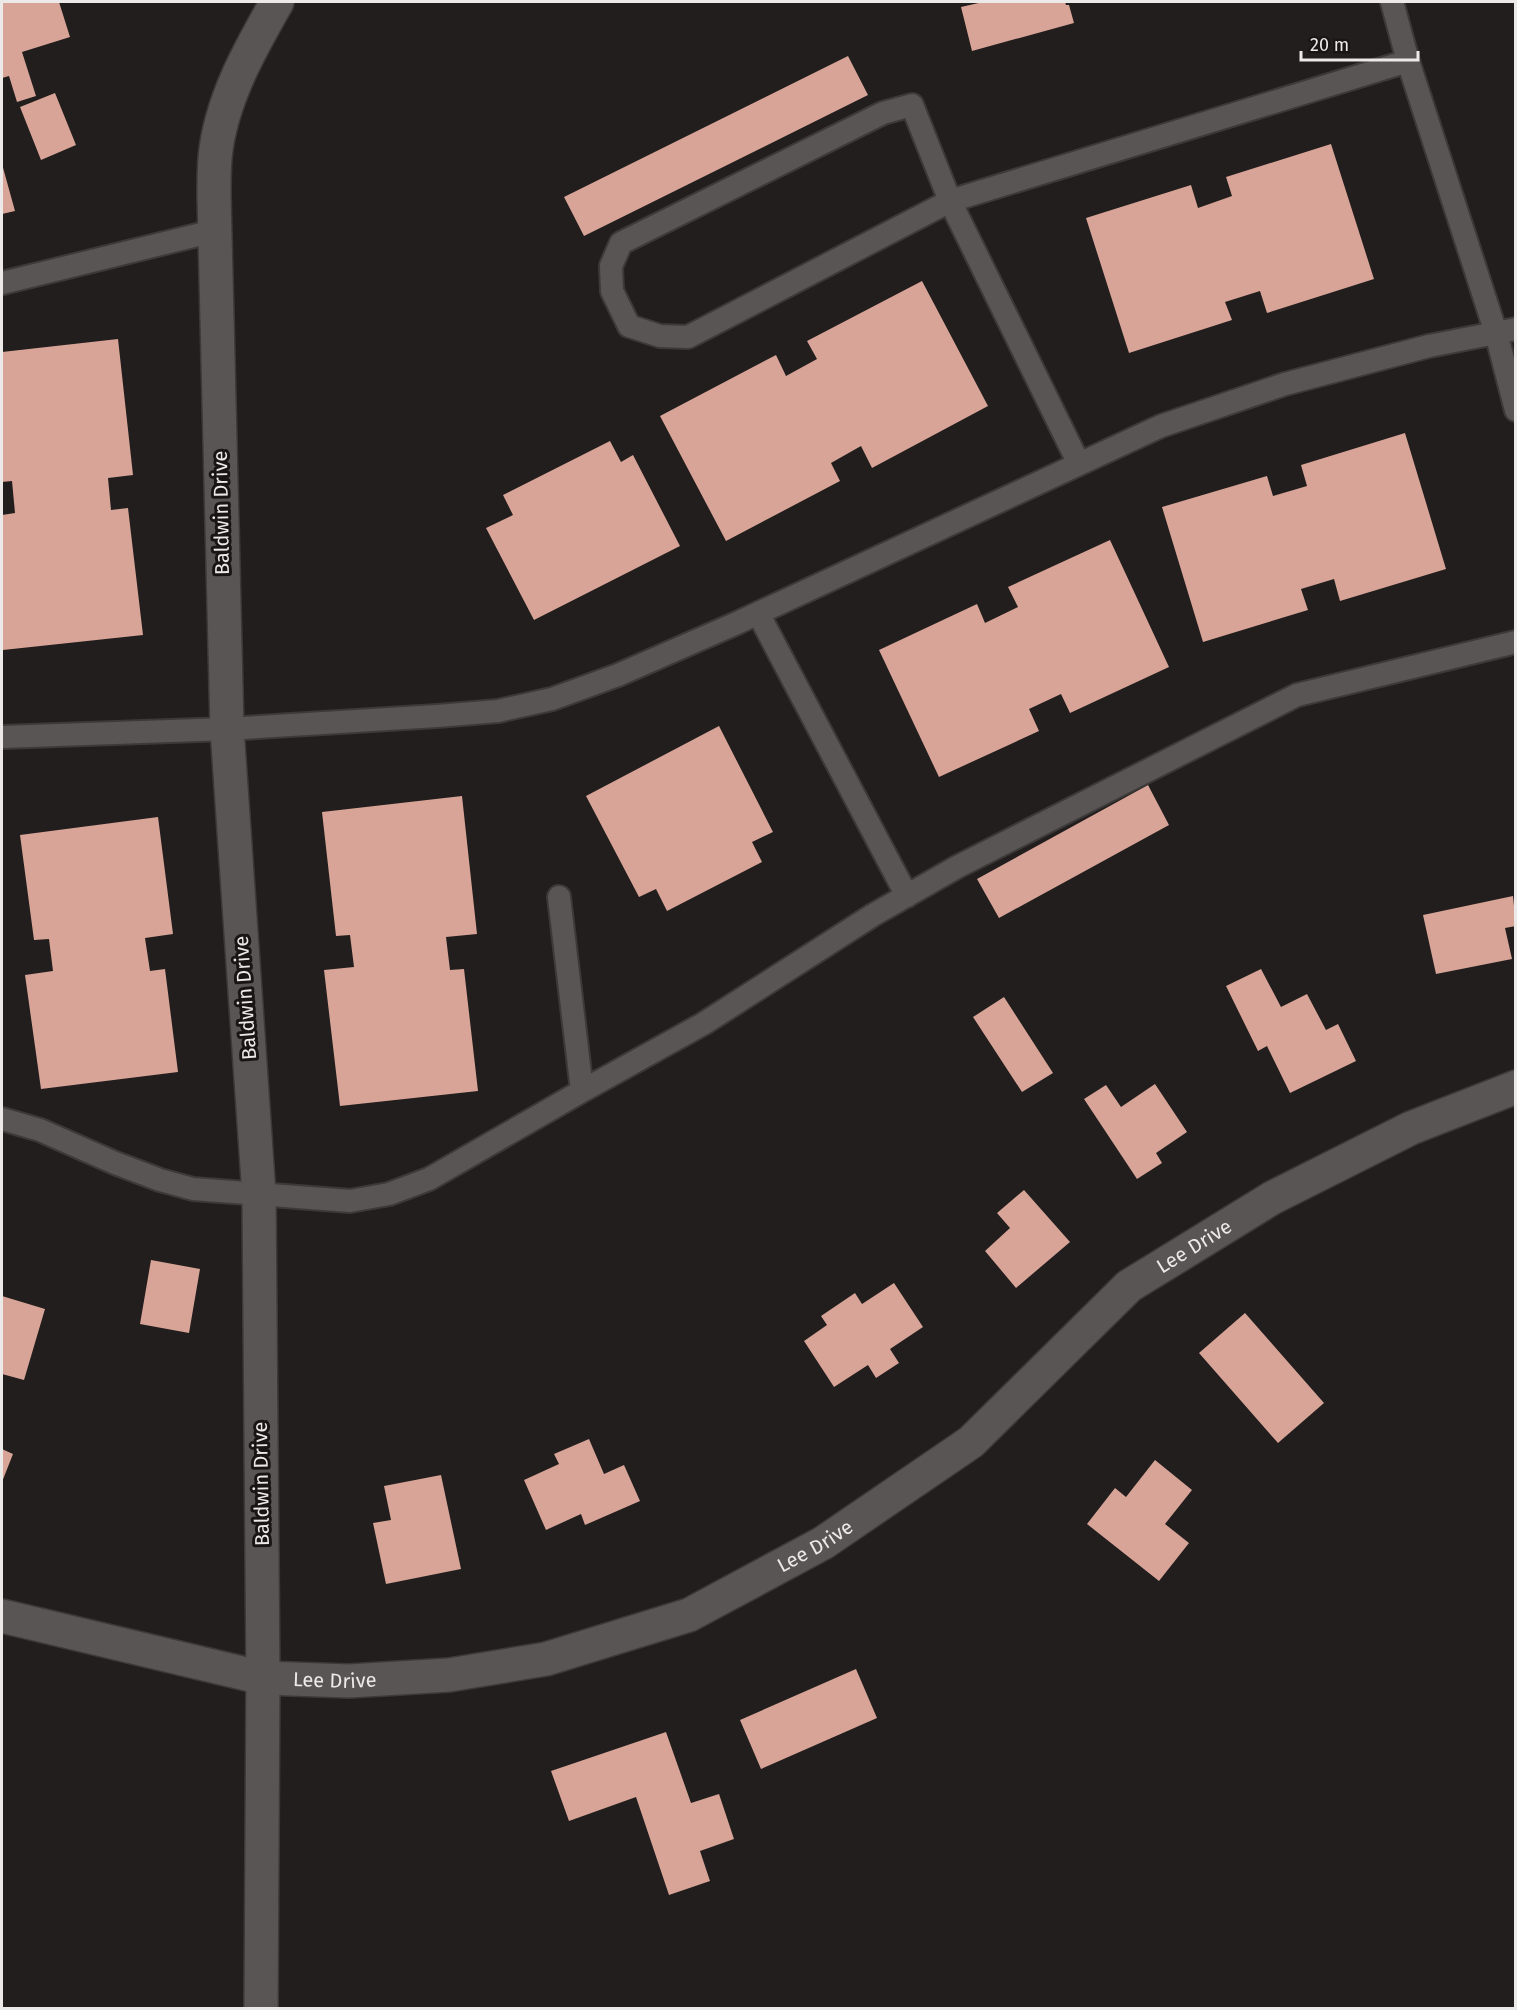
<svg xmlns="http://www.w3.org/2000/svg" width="1517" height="2010" viewBox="0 0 1517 2010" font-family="'Fira Sans',sans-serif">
<rect width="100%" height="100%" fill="#211e1d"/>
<path fill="#d8a497" d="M2,2H59L70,37L22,52L36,96L17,102L9,76L2,78Z
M983,2H1065L1066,5H1069L1074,23L972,51L961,7Z
M848,56L868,95L584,236L564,197Z
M55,93L76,145L41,160L20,107Z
M1331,144L1374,279L1267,313L1260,291L1225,302L1232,320L1129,353L1086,218L1191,185L1198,208L1232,196L1226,177Z
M2,164L15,211L2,214Z
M922,281L988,406L872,468L861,446L831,463L840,481L726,541L660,416L776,355L786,376L817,359L807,341Z
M118,339L133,475L108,478L111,510L128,508L143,635L3,650L2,515L15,513L12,481L2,482V352Z
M1405,433L1446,569L1340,601L1334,579L1301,589L1308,610L1203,642L1162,507L1267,476L1273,496L1307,486L1301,465Z
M610,441L621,462L633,455L680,546L534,620L486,528L513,515L503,495Z
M1110,540L1169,667L1070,713L1061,694L1029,709L1039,731L939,777L879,650L977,604L985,623L1018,607L1008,587Z
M719,726L773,832L752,842L762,862L667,911L656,889L639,897L586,796Z
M1148,785L1169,825L999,918L977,879Z
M462,796L477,934L446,937L450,970L464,969L478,1091L340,1106L324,970L354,967L350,935L336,936L322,812Z
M158,817L173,934L145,938L150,971L165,969L178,1072L41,1089L25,975L53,971L49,939L34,940L20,835Z
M1513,896L1516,926L1505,928L1512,959L1436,974L1423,915Z
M1261,969L1281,1007L1307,994L1326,1030L1338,1024L1356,1061L1290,1093L1267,1046L1258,1051L1226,986Z
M1004,997L1053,1073L1022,1092L973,1017Z
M1155,1084L1187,1132L1156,1153L1162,1163L1137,1179L1084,1099L1106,1085L1121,1107Z
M1024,1190L1070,1242L1016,1288L985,1251L1010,1228L997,1213Z
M151,1260L200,1269L189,1333L140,1324Z
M894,1283L923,1327L890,1349L899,1363L876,1378L868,1365L834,1387L804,1341L827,1325L821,1316L855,1293L862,1304Z
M2,1296L45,1309L24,1380L2,1374Z
M1245,1313L1324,1403L1278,1443L1199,1353Z
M589,1439L604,1474L624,1465L640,1501L585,1525L581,1514L546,1530L524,1480L559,1464L554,1454Z
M2,1449L13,1454L2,1482Z
M1155,1460L1192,1490L1165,1524L1189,1543L1159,1581L1087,1524L1115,1488L1126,1497Z
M441,1475L461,1569L386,1584L373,1523L391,1520L384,1486Z
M856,1669L877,1718L761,1769L740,1720Z
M666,1732L691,1803L719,1794L734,1839L700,1851L710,1881L669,1895L636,1797L569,1821L551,1771Z"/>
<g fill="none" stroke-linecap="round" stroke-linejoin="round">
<g stroke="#3c3a39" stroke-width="26">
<path id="service" d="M1392,2L1408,61L1496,333L1516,410
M2,283L214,231
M1079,464L950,201L688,337L660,336L629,326L612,291L611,266L621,243L883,113L912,105L950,201L1408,61
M758,613L907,896
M2,737L227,729L437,716L498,711L552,699L618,675L737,623L1161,426L1285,384L1429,346L1516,329
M559,897L582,1091
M2,1119L40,1130L115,1163L160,1180L193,1189L350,1201L389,1194L429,1179L582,1091L703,1024L873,915L957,867L1297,695L1516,642"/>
</g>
<g stroke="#3c3a39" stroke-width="36">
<g id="minor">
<path id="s1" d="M2,1616L263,1678L349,1681L449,1675L546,1659L689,1615L823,1543L971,1442L1129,1286L1272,1198L1411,1128L1516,1087"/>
<path d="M261,2008L263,1678L259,1195L227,729L214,195C214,183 214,170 215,158C220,102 250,49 277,2"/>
</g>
</g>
<use href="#service" stroke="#595554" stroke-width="22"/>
<use href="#minor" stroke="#595554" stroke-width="33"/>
</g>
<g text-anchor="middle" stroke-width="6" stroke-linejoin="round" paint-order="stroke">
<g font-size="20" fill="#eceae9" stroke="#181514">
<text transform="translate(221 513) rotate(-91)" y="7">Baldwin Drive</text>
<text transform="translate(245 998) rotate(-94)" y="7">Baldwin Drive</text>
<text dy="7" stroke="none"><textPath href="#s1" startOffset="1332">Lee Drive</textPath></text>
<text transform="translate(261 1484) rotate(-91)" y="7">Baldwin Drive</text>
<text dy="7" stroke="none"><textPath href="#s1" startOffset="846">Lee Drive</textPath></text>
<text dy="7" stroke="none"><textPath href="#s1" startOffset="340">Lee Drive</textPath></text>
</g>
</g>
<rect width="1517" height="2010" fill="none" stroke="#eceae9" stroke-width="6"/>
<path d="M1301 51v9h117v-9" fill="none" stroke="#eceae9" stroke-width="3"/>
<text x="1310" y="51" font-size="18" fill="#eceae9" stroke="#181514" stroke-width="4.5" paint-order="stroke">20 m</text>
</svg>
